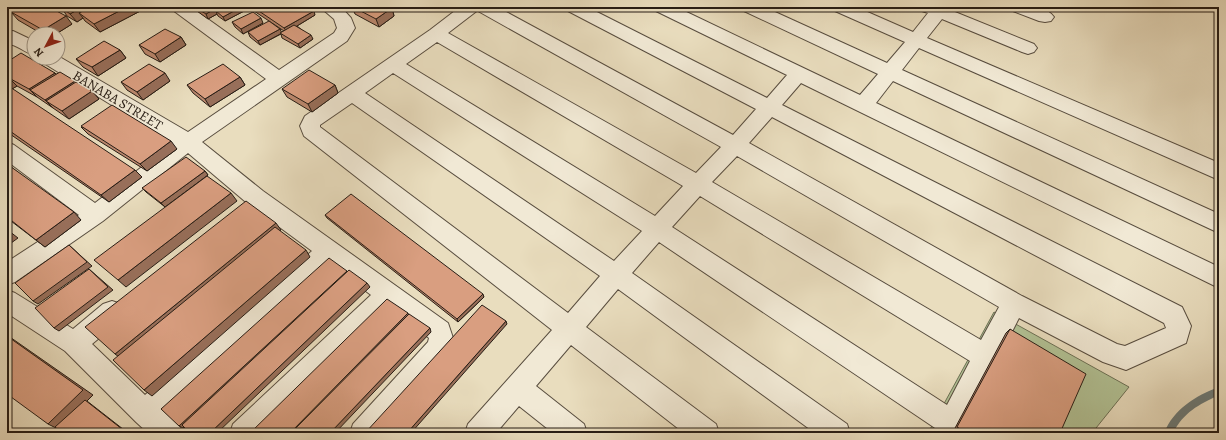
<svg xmlns="http://www.w3.org/2000/svg" width="1226" height="440" viewBox="0 0 1226 440" font-family="Alegreya,serif">
<rect width="100%" height="100%" fill="#e9ddbe"/>
<filter id="stains"><feTurbulence type="fractalNoise" baseFrequency=".005" numOctaves="4"/><feColorMatrix values="0 0 0 0 .2 0 0 0 0 .09 0 0 0 0 .02 0 0 0 .5 -.17"/></filter>
<radialGradient id="worn" r=".72"><stop offset=".6" stop-color="#630" stop-opacity="0"/><stop offset="1" stop-color="#630" stop-opacity=".3"/></radialGradient>
<path fill="#b2c295" stroke="#6c7055" d="M994,312L1129,387L1092,433H928Z"/>
<g fill="none" stroke-linecap="round" stroke-linejoin="round">
<path fill="#6d7b79" fill-rule="evenodd" d="M1219,387V395C1198,405 1184,412 1173,433H1164C1174,409 1195,396 1219,387Z"/>
<g stroke="#584d3f" stroke-width="2">
<path id="street" d="M171,7H191L279,70L334,33L337,28L334,19L320,7H341L351,18L355,28L347,41L202,142L263,191L448,323L453,338L448,355L381,433H350L353,424L428,342L429,338L390,309L262,433H230L233,424L371,295L329,263L165,412L179,424L182,433H148L136,422L65,351L7,313V290L15,293L73,329L103,304L112,301L121,304L124,312L121,320L92,344L145,395L312,251L247,203L188,153L103,221L15,282L7,285V262L79,215L7,161V142L14,145L95,203L173,143L42,62L39,58H58V56L188,132L266,79L174,11Z
M460,7H497L733,135L756,109L568,11L565,7H587L767,98L787,75L656,11L653,7H676L860,95L878,74L744,11L741,7H764L887,63L905,42L835,11L832,7H856L913,32L928,13L922,11L919,7H952L950,10L1034,44L1037,48L1034,52L1028,54L1022,52L942,19L927,38L1219,163V180L919,48L902,70L1219,214V233L893,81L876,103L1219,267V288L801,83L782,105L1182,307L1191,326L1186,343L1126,370L1103,362L1019,318L960,433H933L935,428L659,242L632,273L847,424L850,433H815L618,289L586,327L716,424L719,433H684L571,345L536,386L584,424L587,433H553L519,406L496,433H465L468,424L552,330L304,136L300,126L305,116L430,30ZM478,10V11L721,147L696,173L448,33ZM437,42L683,186L655,216L406,64ZM393,73L642,231L614,261L365,93ZM352,103L600,276L568,313L320,127V125ZM772,117L1164,323L1166,328L1125,346L1117,344L1022,296L749,143ZM737,156L999,307L981,340L712,182ZM700,196L970,361L947,405L672,227Z
M1010,7C1024,7 1045,4 1054,17L1051,21L1045,22L1039,21L1013,11Z
M13,31L34,41V55C25,53 15,43 7,44V32Z"/>
</g>
<use href="#street" fill="#f1e9d5" fill-rule="evenodd"/>
</g>
<path fill="#bb886e" stroke="#271d15" d="M61,7L146,8L100,32L85,21L83,18L77,22L67,16Z
M195,7H245L246,10L225,21L218,16L217,14L208,19L197,11Z
M248,7H308L315,15L297,26L313,39L300,48L282,38L281,34L260,45L250,37L248,32L280,29L281,33L284,31Z
M352,7H390L392,8L394,16L379,27L355,14Z
M11,12L72,24L56,34H42L18,20Z
M232,22L263,23L243,34L235,27Z
M181,37L186,45L160,62L145,54L139,45Z
M120,50L126,58L98,76L83,67L76,59Z
M7,62L55,73L56,74L76,82L92,91L99,99L69,119L37,97L17,86L12,89L142,177L109,202L7,132Z
M240,77L245,85L210,107L193,93L187,85Z
M170,81L143,100L127,90L121,82Z
M335,85L338,93L312,112L287,97L282,89Z
M81,127L177,149L147,171L88,134Z
M7,164L81,220L45,247L7,218Z
M205,171L208,175L165,207L146,192L142,188Z
M325,215L484,297L458,322L327,218Z
M1010,329L1060,433H959L954,430L1006,333Z"/>
<path fill="#986f5a" stroke="#271d15" d="M82,7H93L79,13L83,18L77,22L70,14Z
M127,7H146V8L100,32L94,24Z
M218,7H229L216,11L217,14L208,19L206,14Z
M241,7H245L246,10L225,21L223,17Z
M392,8L394,16L379,27L376,19Z
M314,11L315,15L287,32L284,28Z
M66,16L72,24L56,34H46L43,30Z
M261,18L263,23L243,34L241,29Z
M280,29L282,33L260,45L258,41Z
M311,35L313,39L300,48L298,44Z
M181,37L186,45L160,62L155,54Z
M120,50L126,58L98,76L92,67Z
M55,73L62,81L30,90L37,97L29,89Z
M165,73L170,81L143,100L137,92Z
M240,77L245,85L210,107L205,99Z
M9,78L17,86L7,92V79Z
M75,81L82,89L46,101L53,108L45,100Z
M335,85L338,93L312,112L308,104Z
M92,91L99,99L69,119L62,111Z
M171,141L177,149L147,171L140,164Z
M135,170L142,177L109,202L101,195Z
M205,171L208,175L165,207L161,203Z
M231,193L237,201L126,287L118,280Z
M74,212L81,220L45,247L36,240Z
M276,223L281,230L123,360L115,354Z
M9,231L18,238L7,246V232Z
M69,245L92,266L38,304L33,301Z
M306,250L310,257L152,396L144,390Z
M89,269L113,290L59,331L54,328Z
M347,271L349,274L183,428L179,426Z
M367,283L370,287L217,433H210Z
M483,294L484,297L458,322L457,319Z
M408,313L409,317L295,433H290Z
M506,321L507,324L411,433H407Z
M430,328L431,332L335,433H330Z
M7,335L93,395L87,401L128,433L58,429L48,424Z"/>
<path fill="#d99e80" stroke="#271d15" d="M19,7H49L66,16L43,30L11,12Z
M61,7H82L70,14Z
M91,7H127L94,24L79,13Z
M195,7H218L206,14Z
M223,7H241L223,17L216,11Z
M253,7H308L314,11L284,28Z
M353,7H390L392,8L376,19Z
M253,12L261,18L241,29L232,22Z
M269,21L280,29L258,41L248,32Z
M294,25L311,35L298,44L280,33Z
M165,29L181,37L155,54L139,45Z
M104,41L120,50L92,67L76,59Z
M21,53L55,73L29,89L9,78L7,79V62Z
M149,64L165,73L137,92L121,82Z
M223,64L240,77L205,99L187,85Z
M309,70L335,85L308,104L282,89Z
M60,72L75,81L45,100L30,90Z
M76,82L92,91L62,111L46,101Z
M7,85L135,170L101,195L7,129Z
M112,105L171,141L140,164L81,126Z
M186,157L205,171L161,203L142,188Z
M7,164L74,212L36,240L7,217Z
M207,176L231,193L118,280L94,260Z
M351,194L483,294L457,319L325,215Z
M246,201L276,223L115,354L85,327Z
M275,227L306,250L144,390L113,360Z
M69,245L87,262L33,301L15,283Z
M329,258L347,271L179,426L161,409Z
M89,269L108,287L54,328L35,308Z
M349,270L367,283L210,433H190L182,425Z
M387,299L408,313L290,433H250Z
M482,305L506,321L407,433H365Z
M409,314L430,328L330,433H291Z
M1010,329L1086,374L1060,433H967L957,427Z
M7,336L83,390L48,424L7,394Z
M85,400L127,433H62L55,427Z"/>
<g text-anchor="middle" stroke-width="3" stroke-linejoin="round" paint-order="stroke">
<g font-size="14" fill="#271d15" stroke="#f1e9d5">
<text transform="translate(118 100) rotate(31)" y="5">BANABA STREET</text>
</g>
</g>
<rect width="1226" height="440" fill="none" stroke="#e9ddbe" stroke-width="24"/>
<rect x="8" y="8" width="1210" height="424" fill="none" stroke="#271d15" stroke-width="2"/>
<rect x="12" y="12" width="1202" height="416" fill="none" stroke="#271d15"/>
<g transform="translate(46 46) rotate(229)"><circle r="19" fill="#f1e9d5" stroke="#a09788"/>
<path d="M0-3L7 15L0 10L-7 15Z" fill="#8f2418"/>
<text y="-6" font-size="11" font-weight="bold" text-anchor="middle" fill="#271d15">N</text>
</g>
<rect width="100%" height="100%" filter="url(#stains)"/>
<rect width="100%" height="100%" fill="url(#worn)"/>
</svg>
